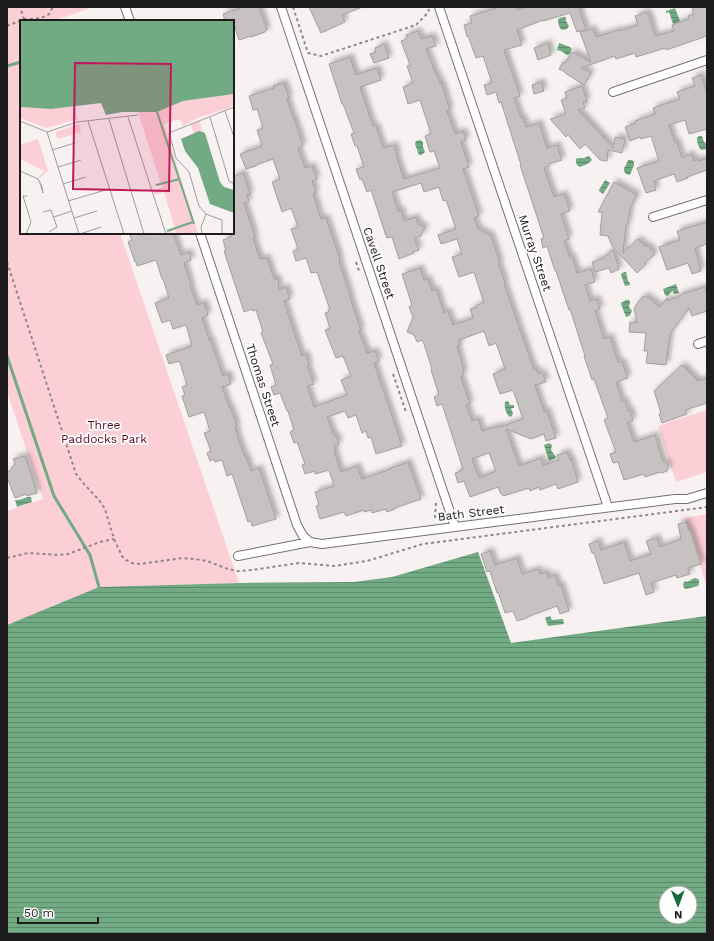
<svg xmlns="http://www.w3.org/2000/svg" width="714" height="941" viewBox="0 0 714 941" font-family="'Work Sans',sans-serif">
<defs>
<pattern id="water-rules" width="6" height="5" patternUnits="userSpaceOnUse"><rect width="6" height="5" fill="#72aa83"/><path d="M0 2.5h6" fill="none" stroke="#5d8a6a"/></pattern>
<filter id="shadow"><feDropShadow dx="3.5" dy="-3.5" stdDeviation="2" flood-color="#0004"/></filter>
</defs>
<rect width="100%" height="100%" fill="#f8f1f2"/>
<path fill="#fcced5" d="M7,7H93L54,21H21V233H120L239,583L99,587L7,625V511L43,499L7,392Z
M707,410V472L676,482L658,426Z
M707,514V586L684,518Z"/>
<path fill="url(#water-rules)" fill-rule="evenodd" d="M675,8L680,21L673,24L669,12L666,13V11Z
M565,17L566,18V21L569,26L567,29L562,30C559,28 558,23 558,19L560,18Z
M559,43L570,47L572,49L569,55H567L561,51L557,50Z
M699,136H702L704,142L707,144V149L701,150C698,146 697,143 697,138Z
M420,140L423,142V147L425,152L424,153L421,155H419L415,144L416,141Z
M589,156L592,160C589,164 584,165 580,167L577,165L576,162V159L578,158H584Z
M628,160H632L634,162V165L630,175L626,174L624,171V168L626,165Z
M605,180L610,183L603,194L599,191V190Z
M625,272H626L628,281L630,283V285L625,286L621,275L622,273Z
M676,284L679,293L674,294L673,291L670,293L668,296L665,295L663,289Z
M626,300H629L630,302L629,307L632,311C630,315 630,316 626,317L621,304V303Z
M508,401L510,405H514V408H512L511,409L513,413L512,416L510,417C506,414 504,407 505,402Z
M549,443L552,445L551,450L556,457L555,458L549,461L544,445Z
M28,497H31L32,502L17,507L15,500H19Z
M478,552L511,643L707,616V934H7V625L99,587L239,583L354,582L392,577ZM666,893H690V917H666Z
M696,578L699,580V584L698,586L686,589L684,588L683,584L685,581L687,582L691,580L692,579Z
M550,616L552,620L563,619L564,624L548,626L545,618Z"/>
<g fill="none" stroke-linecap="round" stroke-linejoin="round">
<path stroke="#72aa83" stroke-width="3" d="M7,66L21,62
M7,356L54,496L90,555L99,587"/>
</g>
<path fill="#c7c2c2" stroke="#a49f9f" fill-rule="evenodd" filter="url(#shadow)" d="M243,7H259L267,30L265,31V32L251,37V36L239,40L233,21H225L223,14Z
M309,7H360V8L342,15L345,22L321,33Z
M500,7H517L518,10L526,7H582V9L579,10L586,29L577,32L570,13L543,21V20L517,30L522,45L504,50L520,96L514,98L521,118H523L526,127L539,123L547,148L557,145L562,160L549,164V166L544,168L554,197L564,194L570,211L561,214L569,239L564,241L570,258L572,257L577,273L591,269L595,282L585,285L590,301L597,299L600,309L595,311L604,339L610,337L618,362H622L628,378L616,382L622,401H625L628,411L630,410L633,420L627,423L634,442L655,435L663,462L667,463L668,467L667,471L662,473L660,472L645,477L644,474L624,480L618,462L613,463L610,454L616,452L604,420L608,418L594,379L592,380L584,356H585L570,309L569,310L556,271H555L547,246L543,248L541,239L544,238L520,165H521L501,102L499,103L496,92L487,95L484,85L492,83L483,56L476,58L468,36L467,37L464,25L472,23L470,16Z
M692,7H707V36L666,50L665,48L636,57L635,53L616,59L615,56L581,68L591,73L584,85L565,73V72L559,69L563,62L565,63L572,52L591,62L580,32L593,29L596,37L618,30L619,31L638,25L635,16L646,12L650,18L655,36L674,31L672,25L689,19L688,16L694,14Z
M418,31L421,39L432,36L436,46L426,49L436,75H437L440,83L441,82L450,110L447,111L455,134L463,131L466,140L461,142L469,167L463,169L479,216L474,218L478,229L491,236L500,263H498L505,283L504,284L534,370L536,369L538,374L542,372L546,382L535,385L544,412L547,411L556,438L546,441L544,434L531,439L506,429L519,466L541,458L543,465L559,460L557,455L567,452L570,460L571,459L578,482L558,489L556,484L540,490L539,487L530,491L529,488L503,496L502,494H501L498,487L470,497L464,481L458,483L455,473L461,471V470L463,469L442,404L437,406L434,397L439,395L431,370L432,369L423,341H422V340L417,342L414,335L407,332L413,317L409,307L412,305L402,274L420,268L424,280L428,279L432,291L436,289L444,313L448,311L453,325L473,318L470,309L477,307V305L484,303L474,272L459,277L452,257L462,254L457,239L441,244L438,235L456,229L446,200L443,201L439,187L424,192L421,183L392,192L398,211L401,210L404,221L416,217L418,224L425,227L421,236L414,238L419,250L413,252L414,253L399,259L392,237L387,238L386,236L371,190L367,192L362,179L360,180L356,169L364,167L357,146H355L351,134L354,133L343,104H342L329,64L350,57L356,75L377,68L381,80L360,87L373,126H376L383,148L394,145L397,154L396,155L404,179L440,168L434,151L430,152L425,136L431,134L420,100L408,104L403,87L413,83L407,66L410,65L401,41L407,39L406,35ZM484,331L489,346L496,343L505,369L493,374L500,394L513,390L523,419L500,427L499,426L482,431L478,419L472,421L466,405L470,404L461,377L464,372L457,346L460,345L459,340ZM489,453L496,471L479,478L472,459Z
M548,43L551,55L538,60L534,48Z
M384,44L389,58L374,63L370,54L376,52L375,48Z
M701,75L707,93V129L689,134L685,120L669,125L675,143L677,142L682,158L691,154L694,161L697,159L698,161L707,158V170L687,177L688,178L677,182L674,174L654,181L656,190L646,193L637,168L659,161L651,136L641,139L640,137L630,141L625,127L636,123L635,121L655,114L653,108L680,99L677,92L695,86L692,78Z
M541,82L544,91L534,94L532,85Z
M284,83L289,98L287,99L293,118H294L303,146L298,148L305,168L312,166L317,179L312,181L316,193L313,194L321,219L326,218L339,256L340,261H339L351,298H350L361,330L359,331L367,353L368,352V353L375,351L379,361L374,363L402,446L376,454L371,437L368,438L366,431L362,433L356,415L348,418L345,411L327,417L334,436H336L339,444L334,446L336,450L334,451L341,472L357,466L362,479L391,469V468L408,462L421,499L395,508V509L387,512L386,509L372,513L371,510L364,512V510L346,516L344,512L320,519L316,506L319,505L315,492L334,486L329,470L315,474V471L305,474L302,465L305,464L297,442L294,443L290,432L294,430L288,411H287L280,393L274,395L271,387L276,385L270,365L273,364L261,333L263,332L256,310L253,311L252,309L244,312L224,251H226L223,240L231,237L230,233H233V176L243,173L250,194L247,195L249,201L244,203L255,237L253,238L260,259L267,258L274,279H278L279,290L286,287L290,299L284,301L289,317L302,356L306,354L309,366H307L314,384L307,386L314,407L347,395L341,380L351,376L343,356L336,358L325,330L330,328L325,313L329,312L328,310H330L317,272L311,273L306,258L296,261L293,251L298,249L291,229L298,227L291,208L282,212L272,182L280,179L273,159L256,165V166L246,169L240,154L262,146L257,130L263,128L257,109L253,110L249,96L274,88L273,86Z
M582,86L587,101L583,102L585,108L578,110L613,148L615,137L625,139L622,153L608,150L607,161L600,160L585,144L580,149L568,135L566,137L550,119L566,114L561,100L567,98L565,92Z
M614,182L637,195L630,208L628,224H626L623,253L638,239L646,247L647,245L655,254L645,263L646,264L637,273L612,246L608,236L600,235L602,212H598Z
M707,222V244L695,248L701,271L692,274L688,263L667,270L659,247L680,240L677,231Z
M129,233H173L181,255L189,252L191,260L184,263L191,285L190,286L197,305L204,303L208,315L202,318L209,340L210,339L223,376L228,374L231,384L222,387L229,407H230L237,426L235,427L238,436H237L245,457H246L251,471L259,468L276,519L252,526L251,521L248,522L232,474L227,476L222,460L215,462L214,459L210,461L207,453L211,451L204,433L210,431L204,412L189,417L182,396L185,395L182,387L187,385L180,363L179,361L169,364L166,355L192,346L186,325L173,329L170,320L162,323L155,303L169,298L163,279H162L156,260L137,266L136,262H135L128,242L132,240Z
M613,249L619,269L611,273L609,268L595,272L592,262L602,259Z
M705,287L707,294V311L692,316L689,308L670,334L666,365L646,363L648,351H644L646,333L629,332L630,322L637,323L634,308L642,297L646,296L660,307L667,298L668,301L674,298L675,299L682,294Z
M682,365L698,381L707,378V403L685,410L687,414L662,423L659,414L661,413L654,391Z
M25,456L37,493L27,496L26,494L15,498L7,477V472L10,471L15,463L13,459Z
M686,522L689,531L690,530L701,564L688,568L690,574L677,578L676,575L651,583L654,592L646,595L639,573L604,584L594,553H592L589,544L598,541L601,550L624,542L630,561L651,554L646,541L657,538L660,547L681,539L678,524Z
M490,551L495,565L517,558L522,574L538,569L540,574L547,572L548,578L555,575L558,586L561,585L569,611L560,614L557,606L527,617V618L517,621L513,611L505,613L498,592L497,593L490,571L487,572L481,554Z"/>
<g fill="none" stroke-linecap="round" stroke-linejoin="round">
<g stroke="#757071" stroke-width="10">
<path id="minor" d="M125,7L130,21
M281,7L455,527
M439,7L608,507
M613,92L707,60
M653,217L707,200
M200,233L297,525L303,536L310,542
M698,344L707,341
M238,556L310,542L322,544L675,499H687L707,493"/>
</g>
<path stroke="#8c8888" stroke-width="2" stroke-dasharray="3 3" stroke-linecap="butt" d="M293,7L308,53L321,56L416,25C420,20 428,15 429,9
M24,19C30,19 45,19 50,13C50,13 52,8 53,7
M7,26L24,19L20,7
M7,262L76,474L84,484L99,500L105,509L114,539L122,556L126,560L132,563L140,564L183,558L194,559L207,561L228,569L238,571L252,570L299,563L334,566L367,561L423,544L700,508L707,507
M356,262L359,271
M393,374L406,412
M436,503L435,517L437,518
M7,558L28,553L59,555L68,554L100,542L114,539"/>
<use href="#minor" stroke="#fff" stroke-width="8"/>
</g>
<g text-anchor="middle" stroke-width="3.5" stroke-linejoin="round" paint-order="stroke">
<g font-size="12" fill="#1d1b1b" stroke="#fff">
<text transform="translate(535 253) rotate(71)" y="4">Murray Street</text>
<text transform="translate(379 263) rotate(71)" y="4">Cavell Street</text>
<text transform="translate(263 385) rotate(72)" y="4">Thomas Street</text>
<text transform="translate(471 513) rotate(-7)" y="4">Bath Street</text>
</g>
<g font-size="12" fill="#5b0a26" stroke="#fff">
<text x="104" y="429">Three<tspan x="104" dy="14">Paddocks Park</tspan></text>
</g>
</g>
<g transform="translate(20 20)">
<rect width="214" height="214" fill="#f8f1f2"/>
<path d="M18,119L28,151L20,158L18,157L25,151L0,139V125Z" fill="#fcced5"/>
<path d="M214,74V85L206,89L177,98L163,106L160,99L144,104L178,213L156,214L155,210L147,213L155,208L144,172L135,175L133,171L142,167L118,92H137L163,81ZM54,86L58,99L26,108L0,98V87L31,89ZM179,100L183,112L174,114L171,105ZM59,104L61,112L38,119L35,112Z" fill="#fcced5"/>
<path d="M0,0H214V74L163,81L137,92H102L86,95L81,83L31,89L0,87ZM179,111L185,113L200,162L204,167L214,170V193L190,184L178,148L165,131L161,119Z" fill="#72aa83"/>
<path fill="none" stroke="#72aa83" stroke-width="2" d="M137,92L174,204M136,165L160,159M147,211L173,202"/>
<path fill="none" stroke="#a09b9c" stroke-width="1" d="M205,91L214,117M108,97L146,214M190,97L209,161L214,164M89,99L124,214M0,101L27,112L57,102L118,95M68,101L104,214M27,112L59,214M32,130L55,123M38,147L61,140M0,151L18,159L22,167L23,173L20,163M43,164L66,157M48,181L89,169M23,192L31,190L37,207L29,212M34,197L52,191M54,198L77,191M6,214L11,202L3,176H7M60,214L81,207M182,214L181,207L186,194M202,214V200L186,194L179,186L169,152L156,138L149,113L214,87"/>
<path fill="#c2185b" fill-opacity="0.15" stroke="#c2185b" stroke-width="2" d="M55,43L151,44L149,171L53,169Z"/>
<rect width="214" height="214" fill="none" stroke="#1d1b1b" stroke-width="2"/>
</g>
<rect width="714" height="941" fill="none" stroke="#1d1b1b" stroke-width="16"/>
<g transform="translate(678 905) rotate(179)"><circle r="19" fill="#ffffff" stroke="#a5a4a4"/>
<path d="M0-3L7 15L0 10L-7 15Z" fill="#166a3b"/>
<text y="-6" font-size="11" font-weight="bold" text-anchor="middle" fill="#1d1b1b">N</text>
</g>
<path d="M18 917v6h80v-6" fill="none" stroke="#1d1b1b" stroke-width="2"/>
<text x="24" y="917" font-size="12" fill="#1d1b1b" stroke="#ffffff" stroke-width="3" paint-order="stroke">50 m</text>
</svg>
